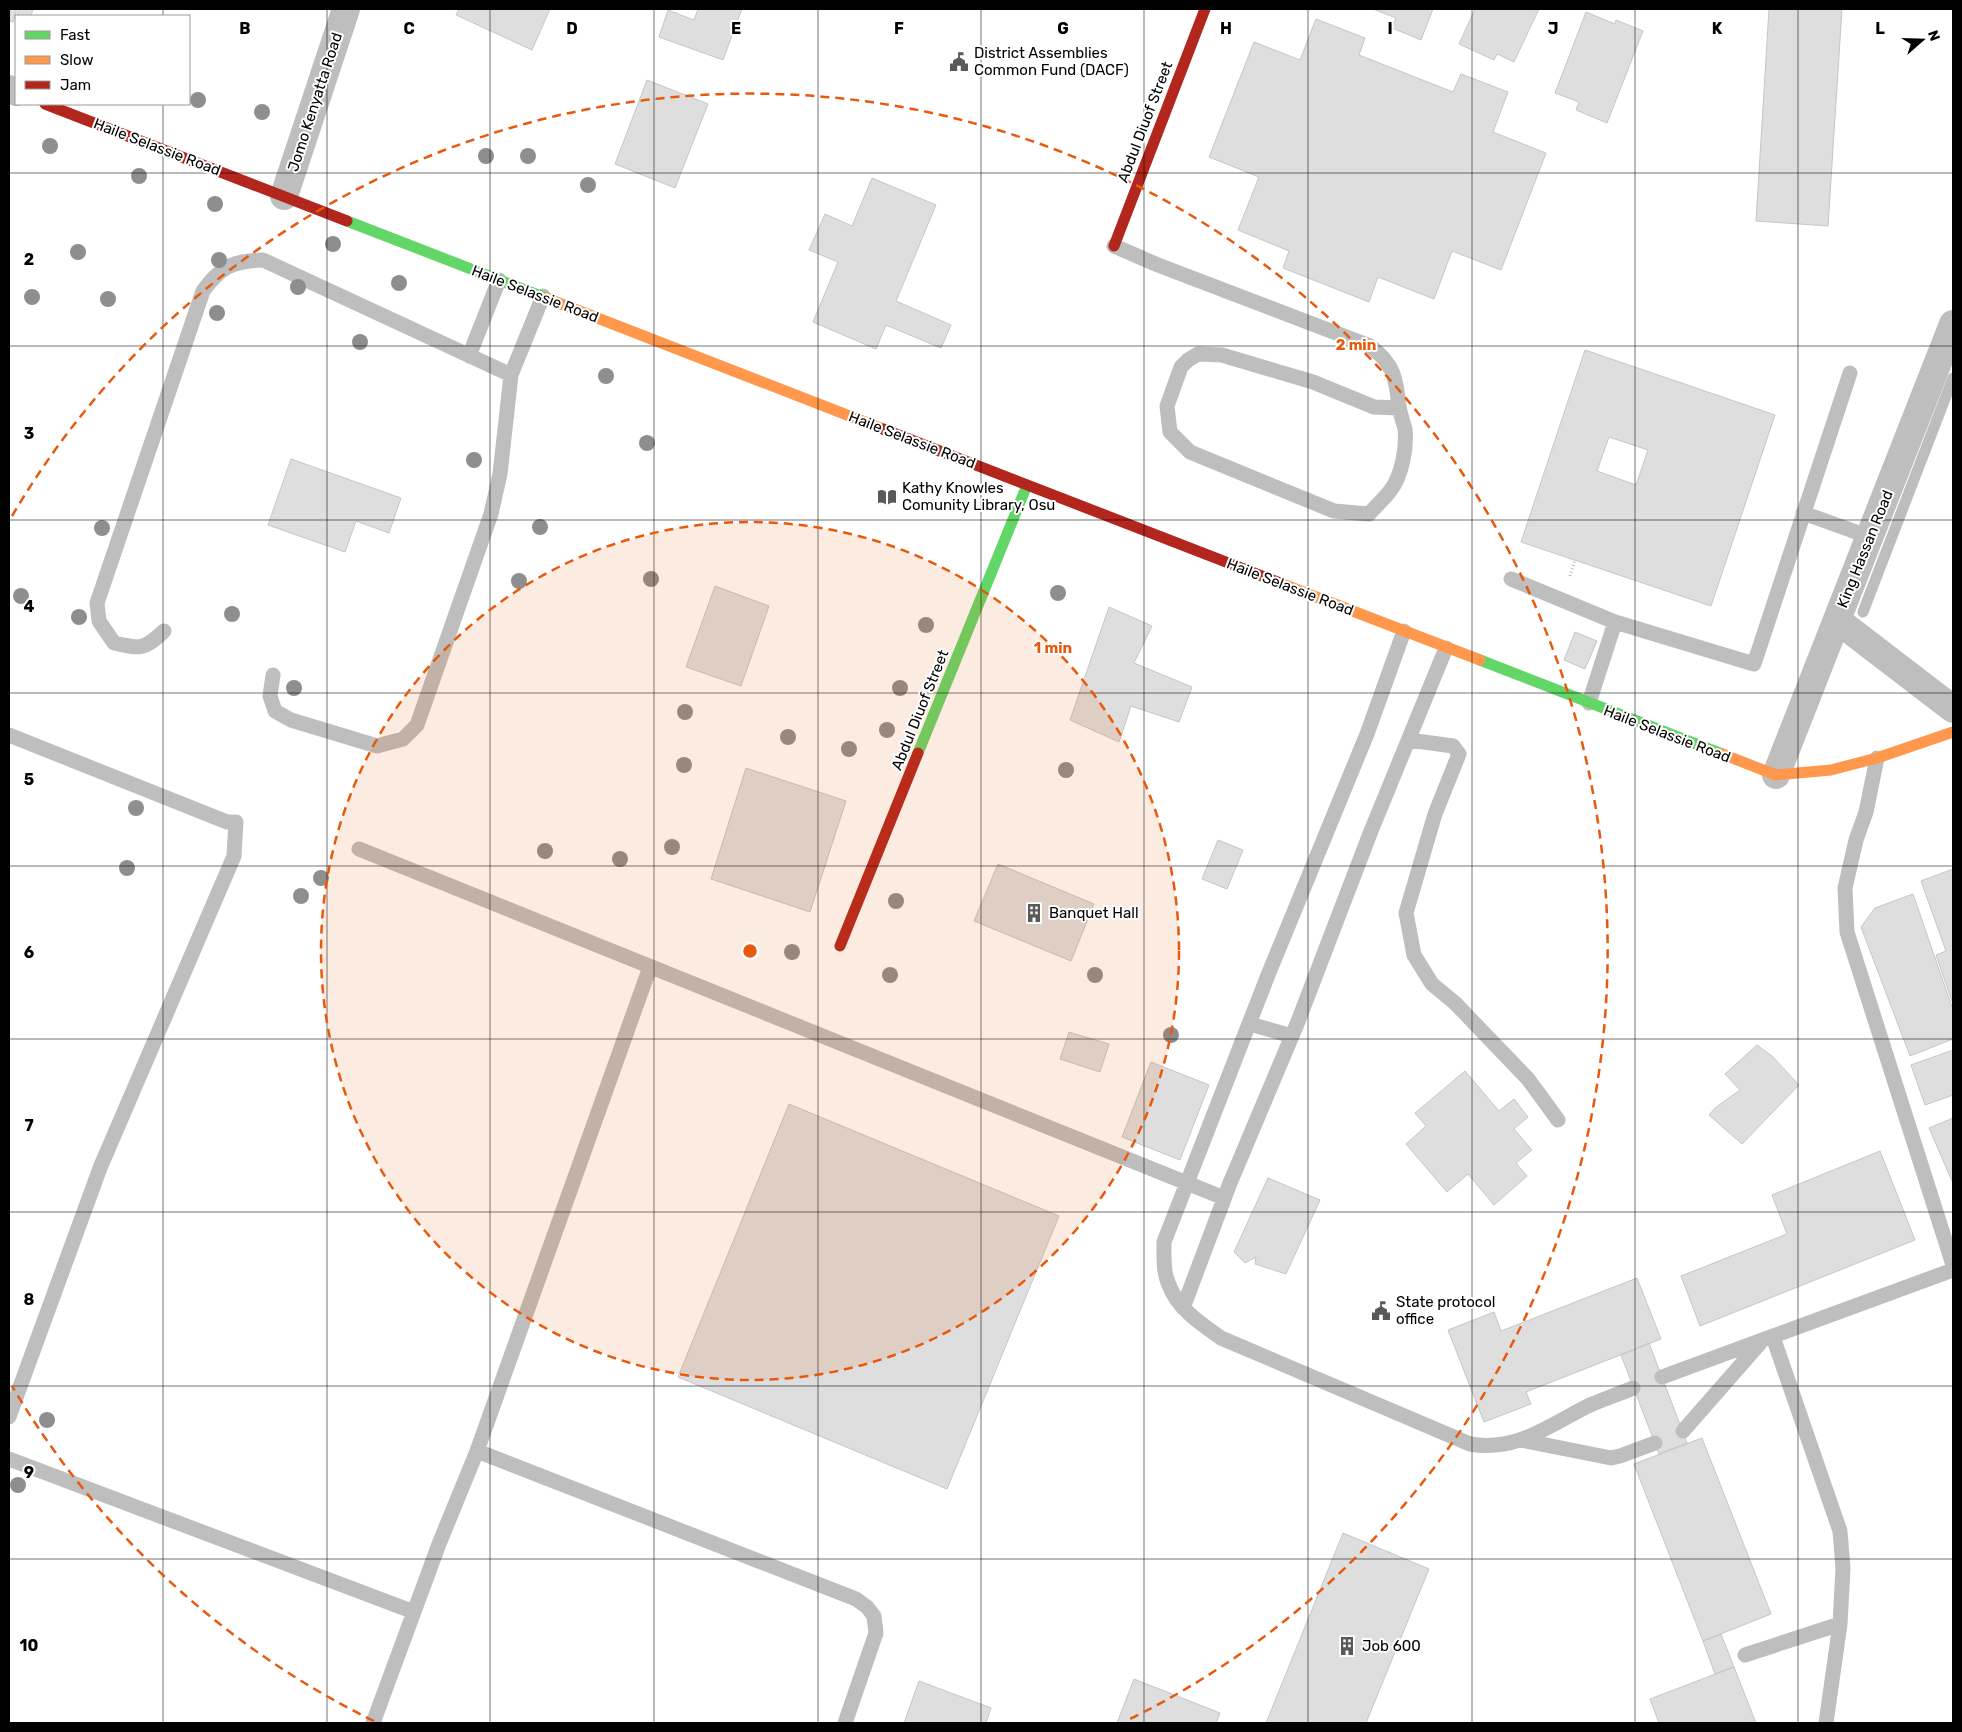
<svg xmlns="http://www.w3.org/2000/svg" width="1962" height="1732" viewBox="0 0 1962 1732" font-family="Rubik,sans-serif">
<rect width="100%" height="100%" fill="#fff"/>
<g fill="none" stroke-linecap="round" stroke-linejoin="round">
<path stroke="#bdbdbd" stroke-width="11" d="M1863,612L1953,378"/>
</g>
<path fill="#dedede" stroke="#c6c6c6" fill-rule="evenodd" d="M9,9H17L13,22L9,21Z
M19,9H33L31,16H17Z
M459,9H550L532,50L456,15Z
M698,9H742L723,60L659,37L668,10L694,20Z
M1373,9H1433L1421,40L1392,28L1396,18Z
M1475,9H1539L1514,62L1497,54L1494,60L1459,44Z
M1769,9H1842L1828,226L1756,221Z
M1586,12L1615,24L1616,20L1643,31L1607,123L1576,110L1579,102L1555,93Z
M1316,19L1365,38L1359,55L1453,92L1461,74L1508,92L1493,132L1546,153L1501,270L1452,251L1434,299L1378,277L1369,302L1283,268L1289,251L1238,230L1259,177L1209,157L1254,42L1300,60Z
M647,80L708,104L675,188L615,164Z
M872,178L936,205L896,301L951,325L941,348L886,325L876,349L813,322L838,262L809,250L825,214L852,226Z
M1585,350L1775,415L1711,606L1521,542ZM1609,437L1648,450L1636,485L1597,471Z
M291,459L401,498L389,533L356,521L345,552L268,525Z
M715,586L769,606L741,686L686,667Z
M1109,607L1152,626L1134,663L1192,687L1179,722L1131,706L1119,742L1070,720Z
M1575,632L1597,641L1585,669L1564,660Z
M746,768L846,801L810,912L711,879Z
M1218,840L1243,850L1227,889L1202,879Z
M998,864L1094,904L1071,961L974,921Z
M1953,869V1004L1936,955L1946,951L1921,881Z
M1913,894L1953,1010V1039L1910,1056L1861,927L1875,908Z
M1069,1032L1109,1044L1100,1072L1060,1059Z
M1757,1045L1772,1056L1799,1085L1742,1144L1709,1115L1715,1108L1740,1090L1725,1074Z
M1953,1050V1095L1925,1105L1911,1065Z
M1151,1062L1209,1085L1180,1160L1122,1137Z
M1465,1071L1499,1111L1514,1099L1528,1117L1514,1129L1532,1150L1516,1163L1527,1176L1494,1205L1468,1174L1447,1192L1406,1144L1426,1126L1415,1113Z
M789,1104L1059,1216L947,1489L678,1377Z
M1953,1118V1181H1952L1929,1128Z
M1880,1151L1915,1240L1700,1326L1681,1276L1787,1234L1772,1195Z
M1268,1178L1320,1200L1286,1274L1255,1264L1256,1257L1245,1263L1234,1252Z
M1637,1278L1661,1339L1526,1392L1531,1404L1484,1422L1448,1330L1494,1312L1501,1331Z
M1649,1343L1687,1443L1659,1454L1621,1355Z
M1702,1438L1771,1614L1703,1641L1634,1464Z
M1343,1533L1429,1569L1366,1723H1266Z
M1721,1634L1734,1667L1715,1674L1703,1641Z
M1734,1667L1756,1723H1659L1650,1699Z
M1134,1679L1220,1713L1216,1723H1117Z
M919,1681L991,1708L986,1723H904Z"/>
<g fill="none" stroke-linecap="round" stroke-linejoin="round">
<path stroke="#b9b9b9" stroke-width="3" stroke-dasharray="1 2.5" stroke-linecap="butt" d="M1570,576L1575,560"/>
<path stroke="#bebebe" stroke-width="15" d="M1114,246L1158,265L1370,346C1394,364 1396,378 1399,406C1400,414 1403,421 1405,429C1407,447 1402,476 1390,491C1384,499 1376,506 1369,514L1334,511L1190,452L1170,432L1167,406L1181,367L1188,360L1198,354L1222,355L1313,382L1374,407L1399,408
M469,356L499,280
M1803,513L1870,537
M1511,579L1615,622
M164,631C144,650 140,649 114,643L99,621L97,603L203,291C221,266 233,261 263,260L511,375
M1404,631L1367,734L1268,975L1164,1242C1164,1256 1163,1272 1169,1285C1178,1309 1201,1324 1221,1338L1470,1444C1518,1452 1549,1425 1590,1405C1604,1399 1619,1394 1633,1388
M273,675L270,696L275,711L291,720L377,746L403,739L417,725L491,514L500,474L511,375L543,296
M1589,703L1615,622L1754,664L1850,373
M9,735L227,822H236L234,856L100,1168L9,1417
M1409,740L1453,746L1459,754L1435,814L1406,913L1414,955L1432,984L1455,1003L1528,1079L1558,1120
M1877,758L1866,812L1856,840L1845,888L1847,932L1953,1265
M359,849L1224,1198
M1250,1024L1292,1036
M1183,1308L1230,1183L1297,1024L1371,831L1446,648
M1773,1337L1840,1531L1843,1568L1840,1624L1826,1723
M1662,1377L1953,1270
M1683,1431L1761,1342
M1521,1440L1611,1458L1620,1456L1655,1443
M477,1451L856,1599L867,1607L874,1616L876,1633L845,1723
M9,1459L414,1612
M1745,1655L1840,1624
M373,1723L439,1544L477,1451L650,967"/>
<path stroke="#bebebe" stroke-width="28" d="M9,89L16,92
M284,196L346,9
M1837,620L1953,709
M1776,775L1953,324"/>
<path stroke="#63d668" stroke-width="11" d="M347,221L546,298
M1480,660L1722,754
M918,753L1027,485"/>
<path stroke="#ff974d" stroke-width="11" d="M546,298L883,429
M1280,583L1480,660
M1722,754L1776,775L1831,770L1877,758L1953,732"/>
<path stroke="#b3261e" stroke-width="11" d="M45,104L347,221
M1114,246L1205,9
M883,429L1280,583
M840,946L918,753"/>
</g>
<g fill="#8e8e8e">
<circle cx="198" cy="100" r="8"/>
<circle cx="262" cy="112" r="8"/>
<circle cx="50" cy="146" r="8"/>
<circle cx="486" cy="156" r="8"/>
<circle cx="528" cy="156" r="8"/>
<circle cx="139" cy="176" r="8"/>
<circle cx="588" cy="185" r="8"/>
<circle cx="215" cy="204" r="8"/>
<circle cx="333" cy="244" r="8"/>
<circle cx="78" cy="252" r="8"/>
<circle cx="219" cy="260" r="8"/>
<circle cx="399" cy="283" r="8"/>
<circle cx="298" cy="287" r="8"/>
<circle cx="32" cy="297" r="8"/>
<circle cx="108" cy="299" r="8"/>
<circle cx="217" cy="313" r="8"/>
<circle cx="360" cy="342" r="8"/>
<circle cx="606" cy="376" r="8"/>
<circle cx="647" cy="443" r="8"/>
<circle cx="474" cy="460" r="8"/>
<circle cx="540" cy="527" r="8"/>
<circle cx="102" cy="528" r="8"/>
<circle cx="651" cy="579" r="8"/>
<circle cx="519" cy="581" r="8"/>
<circle cx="1058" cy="593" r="8"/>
<circle cx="21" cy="596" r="8"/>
<circle cx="232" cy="614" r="8"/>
<circle cx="79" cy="617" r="8"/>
<circle cx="926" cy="625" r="8"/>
<circle cx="294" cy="688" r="8"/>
<circle cx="900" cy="688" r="8"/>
<circle cx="685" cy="712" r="8"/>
<circle cx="887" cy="730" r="8"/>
<circle cx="788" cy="737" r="8"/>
<circle cx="849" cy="749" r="8"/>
<circle cx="684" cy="765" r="8"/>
<circle cx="1066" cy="770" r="8"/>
<circle cx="136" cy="808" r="8"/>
<circle cx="672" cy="847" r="8"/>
<circle cx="545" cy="851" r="8"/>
<circle cx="620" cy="859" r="8"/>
<circle cx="127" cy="868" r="8"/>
<circle cx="321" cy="878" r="8"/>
<circle cx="301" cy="896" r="8"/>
<circle cx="896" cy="901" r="8"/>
<circle cx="792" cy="952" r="8"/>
<circle cx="890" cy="975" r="8"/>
<circle cx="1095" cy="975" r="8"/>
<circle cx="1171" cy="1035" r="8"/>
<circle cx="47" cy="1420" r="8"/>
<circle cx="18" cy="1485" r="8"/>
</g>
<path fill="none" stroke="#000" stroke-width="1" stroke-opacity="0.55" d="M163,9V16M327,9V1723M490,9V1723M654,9V1723M818,9V1723M981,9V1723M1144,9V1723M1308,9V1723M1472,9V1723M1635,9V1723M1798,9V1723M163,104V1723M9,173H1953M9,346H1953M9,520H1953M9,693H1953M9,866H1953M9,1039H1953M9,1212H1953M9,1386H1953M9,1559H1953"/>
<circle cx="750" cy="951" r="429" fill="#e8590c" fill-opacity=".12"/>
<g fill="none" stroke="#e8590c" stroke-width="2.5" stroke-dasharray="9 6">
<circle cx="750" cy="951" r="429"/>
<path d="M374 1721A857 857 0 0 1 12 1386M12 516A857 857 0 1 1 1126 1721"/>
</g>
<defs>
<g id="civic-bare" transform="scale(1.5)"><path d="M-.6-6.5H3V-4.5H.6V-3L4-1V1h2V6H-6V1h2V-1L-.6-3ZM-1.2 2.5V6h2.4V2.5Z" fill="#595959" stroke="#fff" stroke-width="2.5" paint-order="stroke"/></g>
<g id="library-bare" transform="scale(1.5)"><path d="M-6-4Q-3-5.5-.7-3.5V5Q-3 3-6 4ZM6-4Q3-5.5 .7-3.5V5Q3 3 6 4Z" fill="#595959" stroke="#fff" stroke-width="2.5" paint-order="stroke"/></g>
<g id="building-bare" transform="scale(1.5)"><path d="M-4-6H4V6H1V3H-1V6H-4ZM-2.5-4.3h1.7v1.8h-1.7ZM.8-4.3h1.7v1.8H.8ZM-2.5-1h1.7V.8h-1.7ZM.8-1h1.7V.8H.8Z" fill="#595959" stroke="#fff" stroke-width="2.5" paint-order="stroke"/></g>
</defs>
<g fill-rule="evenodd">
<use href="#civic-bare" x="959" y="62"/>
<use href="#library-bare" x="887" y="497"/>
<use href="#building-bare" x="1034" y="913"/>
<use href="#civic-bare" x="1381" y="1311"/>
<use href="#building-bare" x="1347" y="1646"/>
</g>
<g text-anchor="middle" stroke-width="4" stroke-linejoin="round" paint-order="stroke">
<g font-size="15" fill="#000" stroke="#fff" text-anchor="start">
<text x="974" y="58">District Assemblies<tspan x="974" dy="17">Common Fund (DACF)</tspan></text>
<text x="902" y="493">Kathy Knowles<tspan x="902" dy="17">Comunity Library, Osu</tspan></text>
<text x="1049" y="918">Banquet Hall</text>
<text x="1396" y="1307">State protocol<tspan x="1396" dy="17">office</tspan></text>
<text x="1362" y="1651">Job 600</text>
</g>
<g font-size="15" fill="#000" stroke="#fff">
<text transform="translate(315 102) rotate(-72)" y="5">Jomo Kenyatta Road</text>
<text transform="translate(1145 122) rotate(-69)" y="5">Abdul Diuof Street</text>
<text transform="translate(157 147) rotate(21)" y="5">Haile Selassie Road</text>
<text transform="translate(535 294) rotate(21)" y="5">Haile Selassie Road</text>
<text transform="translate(912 440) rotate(21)" y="5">Haile Selassie Road</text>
<text transform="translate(1865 549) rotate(-68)" y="5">King Hassan Road</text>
<text transform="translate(1290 587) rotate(21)" y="5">Haile Selassie Road</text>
<text transform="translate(920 710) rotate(-68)" y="5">Abdul Diuof Street</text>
<text transform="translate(1667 734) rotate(21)" y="5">Haile Selassie Road</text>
</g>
</g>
<g font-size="16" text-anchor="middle" font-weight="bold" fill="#000" stroke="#fff" stroke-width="4" stroke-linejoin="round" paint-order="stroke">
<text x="245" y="34">B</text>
<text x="409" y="34">C</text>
<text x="572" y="34">D</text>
<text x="736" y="34">E</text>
<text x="899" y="34">F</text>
<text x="1063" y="34">G</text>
<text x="1226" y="34">H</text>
<text x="1390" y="34">I</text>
<text x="1553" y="34">J</text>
<text x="1717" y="34">K</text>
<text x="1880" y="34">L</text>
<text x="29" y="265">2</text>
<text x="29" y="439">3</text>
<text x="29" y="612">4</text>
<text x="29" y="785">5</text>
<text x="29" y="958">6</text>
<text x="29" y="1131">7</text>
<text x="29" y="1305">8</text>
<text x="29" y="1478">9</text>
<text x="29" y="1651">10</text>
</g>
<circle cx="750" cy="951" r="8" fill="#e8590c" stroke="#fff" stroke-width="2.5"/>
<g font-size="15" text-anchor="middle" font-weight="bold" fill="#e8590c" stroke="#fff" stroke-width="4" stroke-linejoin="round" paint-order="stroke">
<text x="1356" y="350">2 min</text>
<text x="1053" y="653">1 min</text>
</g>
<rect width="1962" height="1732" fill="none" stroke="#000000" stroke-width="20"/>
<rect x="15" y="15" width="175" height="90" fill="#ffffff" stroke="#999999"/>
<rect x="25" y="31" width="25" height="8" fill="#63d668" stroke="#999999"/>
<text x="60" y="40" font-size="15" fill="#000000">Fast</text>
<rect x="25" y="56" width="25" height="8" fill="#ff974d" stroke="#999999"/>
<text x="60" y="65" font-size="15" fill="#000000">Slow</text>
<rect x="25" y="81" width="25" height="8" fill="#b3261e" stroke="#999999"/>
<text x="60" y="90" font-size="15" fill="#000000">Jam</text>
<g transform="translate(1922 40) rotate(70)" stroke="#ffffff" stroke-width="4" paint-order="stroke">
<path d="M0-4L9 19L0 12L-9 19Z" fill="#000000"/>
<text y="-8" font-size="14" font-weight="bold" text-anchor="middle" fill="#000000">N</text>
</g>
</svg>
